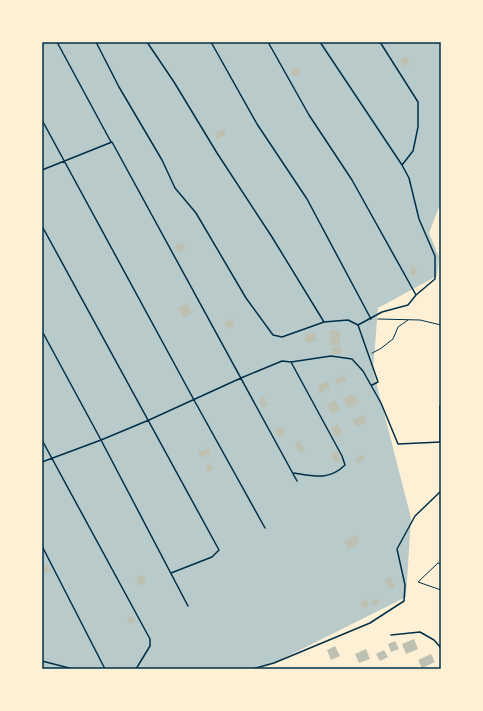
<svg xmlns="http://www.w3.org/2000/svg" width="483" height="711" viewBox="0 0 483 711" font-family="Barlow,sans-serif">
<rect width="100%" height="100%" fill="#fdf0d5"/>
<path fill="#b9caca" d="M42,42H441V202L429,233L439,257L437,276L378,308L373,370L411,518L406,597L268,666L246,669H42Z"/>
<path fill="#bec0b2" d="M406,56L409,64L404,67L400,59Z
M297,67L301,73L294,77L290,71Z
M223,129L226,135L217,140L214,134Z
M183,242L186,249L178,253L175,245Z
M413,266L418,273L413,276L409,269Z
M187,303L192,313L183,318L178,308Z
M232,319L235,326L227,330L224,323Z
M330,330H338L340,335V345H330Z
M316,333L317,341L306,343L305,335Z
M332,347H341V354H332Z
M344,375L347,381L337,385L335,379Z
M327,381L330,388L320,393L317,386Z
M354,394L359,403L347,408L343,399Z
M263,397L268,405L263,408L258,400Z
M335,400L340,410L331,414L327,404Z
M363,415L367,422L356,427L353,420Z
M338,424L343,433L335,437L331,428Z
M282,426L286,433L279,437L274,430Z
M300,441L305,450L300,453L294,444Z
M209,447L211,453L201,458L198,452Z
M337,451L341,461L335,463L331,454Z
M362,454L365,459L358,464L355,459Z
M211,463L214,469L208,472L205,466Z
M356,534L360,542L349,549L344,542Z
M48,565L51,572L42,575V567Z
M143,575L147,582L139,586L135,578Z
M390,577L395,586L390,590L384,581Z
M377,598L380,604L374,607L371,602Z
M366,599L369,606L363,609L360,602Z
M132,615L135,621L130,624L126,618Z
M414,639L418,649L406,654L402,644Z
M395,641L399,649L391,652L388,644Z
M335,646L340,656L331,660L327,650Z
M366,649L370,659L359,663L355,654Z
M384,650L388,657L380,661L376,654Z
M431,654L435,662L422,668L418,660Z"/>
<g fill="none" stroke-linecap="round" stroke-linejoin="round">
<path stroke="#003049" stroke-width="1" d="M378,319L420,320L441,325
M372,353L380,349L393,339L398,327L408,320
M441,564L438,563L418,582L441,590"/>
<path stroke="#003049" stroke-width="1.5" d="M57,42L111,142
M96,42L119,87L162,160L175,188L196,213L246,298L273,335L282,337L324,322L348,320L358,325L378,382L372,385
M147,42L174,82L217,153L272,237L324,322
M211,42L257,124L307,199L371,319
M268,42L309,115L352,180L416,295L408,305L382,312L358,325
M320,42L402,165L409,178L419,219L435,256V279L416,295
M380,42L418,102V127L413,151L402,165
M42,120L194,400L265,528
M42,170L112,142L297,481
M42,226L219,550L212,557L171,573
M42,331L101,440L188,606
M291,362L342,456L345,465C329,481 313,476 294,473
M42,440L150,639V646L136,669
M440,442V406
M42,462L101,440L149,420L241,378L282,361L291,362L331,356L352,359L363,371L381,403L398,444L441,442
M42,546L105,669
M391,635L420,632L434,640L441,648
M42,661L73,669
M252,669L274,663L370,623L404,601L405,585L397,549L415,516L441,491"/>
</g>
<rect width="483" height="711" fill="none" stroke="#fdf0d5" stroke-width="86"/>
<rect x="43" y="43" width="397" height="625" fill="none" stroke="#003049" stroke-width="1.5"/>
</svg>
